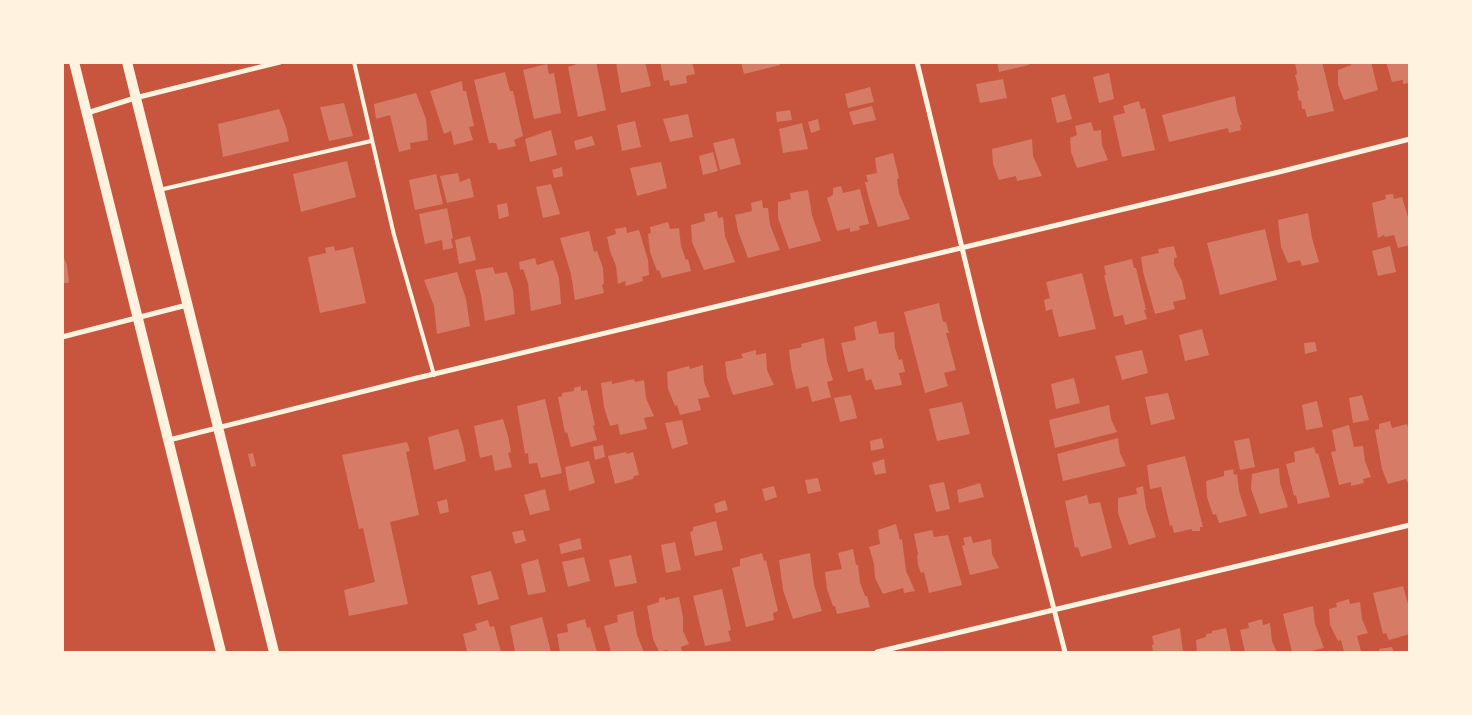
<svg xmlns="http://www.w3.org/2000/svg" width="1472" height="715" viewBox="0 0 1472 715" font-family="'Work Sans',sans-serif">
<rect width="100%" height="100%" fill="#c8553d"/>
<path fill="#d67c66" d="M583,62H596L606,110L578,117L568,67Z
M616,62H645L651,86L621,93Z
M660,62H692L695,74L686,76L687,83L670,86L669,80L664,81Z
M741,62H779L780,65L744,74Z
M997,62H1028L1029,65L999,72Z
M1295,62H1322L1334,111L1307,117L1305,109H1302L1301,100L1299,101L1297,91L1299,90L1295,75L1297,74Z
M1351,62H1371L1378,90L1344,100L1338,85V70L1351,65Z
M1386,62H1410V83L1403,84V80L1392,82Z
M547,64L549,74L554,73L561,113L534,119L523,70Z
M505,72L510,91H513L523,136L514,140L516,146L498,150L496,143H489L474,80Z
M1109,73L1114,99L1099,103L1093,77Z
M1003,79L1007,98L980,103L976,84Z
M462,81L463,91H466L474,126L469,127L473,140L454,145L451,131L444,134L430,91Z
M870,87L874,102L848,108L845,94Z
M416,93L426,119L428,140L410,143L411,149L399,152L390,115L376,119L374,104Z
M1065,94L1072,119L1057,123L1051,98Z
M1235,96L1237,110L1242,125H1240L1241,130L1229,133L1228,128L1169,142L1162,115Z
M1139,101L1141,109L1145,108L1155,150L1122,157L1113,116L1125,113L1123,106Z
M344,103L353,136L329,141L320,107Z
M872,106L876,120L853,125L849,112Z
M279,109L286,127L289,141L223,157L218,124Z
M790,110L792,120L777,122L776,112Z
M688,114L693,137L670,142L663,119Z
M818,119L820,130L811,133L808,122Z
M635,121L641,147L622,151L617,125Z
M1091,122L1094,131L1101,130L1102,145L1108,160L1077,168L1071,152L1070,138L1077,135L1075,126Z
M802,123L808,149L783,153L779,129Z
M551,130L557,155L530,162L525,139Z
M592,136L595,145L576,150L574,141Z
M734,138L741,164L720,170L713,143Z
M1032,139L1033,156L1042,176L1017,181L1016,176L999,180L993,164L992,149Z
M713,152L718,171L703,175L699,156Z
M893,153L899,178L897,179L899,193L910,219L878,227L869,199L865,182H868L866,175L877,173L875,158Z
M347,161L356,197L301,212L293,174Z
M661,162L667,188L637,196L630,168Z
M562,167L563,176L554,178L552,170Z
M458,173L460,182L470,178L474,197L447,203L440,176Z
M436,174L443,204L415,210L409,180Z
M551,184L560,214L543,218L536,187Z
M841,186L843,193L860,189L869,224L859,226L860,230L850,232V228L837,231L827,198L833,195V188Z
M808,190L812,215L821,241L789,249L778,218V202L791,199L790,193Z
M1393,194L1394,199L1402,197L1410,224V245L1398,248L1394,235L1385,237L1384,235L1378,238L1372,203L1386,199L1385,195Z
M762,200L763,208H768L770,225L780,250L748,258L738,231L735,215L752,211L751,203Z
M507,203L509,216L499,219L497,205Z
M447,208L453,238L451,239L453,248L443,250L442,240L425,244L419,214Z
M717,211L718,218L723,217L725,236L735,262L704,270L692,242L691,225L705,221L704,214Z
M1308,213L1312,238L1319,262L1302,266L1300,260L1288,263L1281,247L1278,220Z
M668,222L670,229L679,228L681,246L686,260L688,259L691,271L662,278L659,270L657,271L650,252L648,234L651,233L650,227Z
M626,227L627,233L639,230L648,260L649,275L642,277L643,281L626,286L625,281L618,284L616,266L610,251L607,237L616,234L615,229Z
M1265,229L1277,280L1220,295L1207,243Z
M589,231L594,252L597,251L603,268L604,284L602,285L604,293L575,300L571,274L560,238Z
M470,236L476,260L459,264L455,240Z
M334,246L335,251L353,247L366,303L320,313L308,257L326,253L325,248Z
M1174,246L1177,257L1174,259V265L1182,281L1186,299L1173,302L1175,309L1155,314L1143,272L1141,257L1159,253L1158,249Z
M1390,246L1396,272L1378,276L1372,251Z
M62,254L67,265L69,283H62Z
M535,258L537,265L553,260L559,278L561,304L531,311L528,283L523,269L520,270L519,262Z
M1132,259L1134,268H1136L1146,310H1144L1147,319L1125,325L1123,315L1114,317L1104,275H1106L1104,266Z
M493,267L495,274L507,272L513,290L515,314L485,321L481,295L475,270Z
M457,272L466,299L470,326L437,334L434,306L424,280Z
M1082,273L1096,329L1059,337L1052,309L1046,311L1044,300L1050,298L1046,282Z
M939,303L943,322H946L949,333H946L956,370L944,373L948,386L925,393L904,312Z
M876,321L879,334L894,332L895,348L899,360L902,359L905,372L899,373L902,385L875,390L871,379L866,381L863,368L848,372L841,343L856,340L854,327Z
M1202,329L1209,355L1185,361L1179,335Z
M824,338L827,361L833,380L827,382L831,397L812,402L808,386L796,389L791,367L789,350L802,347L801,344Z
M1315,342L1317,351L1305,354L1304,343Z
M756,350V355L766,353L767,370L774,385L733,395L727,378L725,362L743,358L741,354Z
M1142,350L1148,373L1122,380L1115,356Z
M703,365L704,382L710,397L698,399L701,410L680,415L677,405L675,406L668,389L667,372L689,366L690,369Z
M1074,378L1080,403L1056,409L1051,384Z
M634,379L635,382L644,380L646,398L654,416L644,418L647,429L620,435L618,424L610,426L604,407L601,383L612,381V384Z
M581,386V391L587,390L595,425L593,426L597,440L571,447L567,432L565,433L558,397L562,396V393L574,391V388Z
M1168,393L1175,419L1151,425L1145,397Z
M851,395L857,418L840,422L834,398Z
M1362,395L1369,420L1353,423L1349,398Z
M545,399L562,473L541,478L537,463L529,464L528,453L525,454L517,406Z
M1317,401L1323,427L1306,430L1302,405Z
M962,402L970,434L937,441L929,409Z
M1109,405L1111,419L1117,432L1055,448L1049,420Z
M503,419L508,436L511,452L508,453L512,467L495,471L492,455L480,458L474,426Z
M682,420L688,444L672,449L665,423Z
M1390,421L1392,428L1407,424L1410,436V483H1408L1406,479L1388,484L1382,469L1375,430L1379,429V424Z
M1349,425L1354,447L1363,446L1365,461L1371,477L1363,479L1364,483L1351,486V482L1339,485L1331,452L1336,451L1332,430Z
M458,429L463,445L466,461L434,470L428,437Z
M882,438L884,448L871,451L870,441Z
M1118,438L1120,453L1126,466L1063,481L1057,454Z
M1249,438L1255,467L1240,470L1234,441Z
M407,442L410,451L406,452L419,515L390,522L408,604L349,616L344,590L375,582L363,528L359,529L342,455Z
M603,445L605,457L595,460L593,447Z
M1314,447L1316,454L1318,453L1330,497L1298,504L1296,495L1294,496L1286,464L1295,462L1294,452Z
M626,452L627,454L633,452L639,475L634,476L633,479L615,484L608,456Z
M253,453L256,466L251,467L248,454Z
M1185,456L1203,527H1200V531H1192V529L1174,533L1172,525L1170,526L1161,487L1150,489L1147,465Z
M884,459L886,473L875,475L872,463Z
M589,461L595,483L569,491L565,467Z
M1279,468L1280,483L1288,507L1260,514L1251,489L1252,474Z
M1233,469L1234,475L1237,474L1239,491L1247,516L1219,523L1216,514L1213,515L1207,497L1206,481L1224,476V471Z
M818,478L821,491L808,494L805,480Z
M944,482L950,509L936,512L929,485Z
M980,483L984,497L959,503L957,490Z
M774,486L777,497L765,501L762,489Z
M1143,486L1146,508L1156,537L1129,545L1118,513V498L1137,494L1136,488Z
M545,489L550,510L530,515L524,495Z
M1087,495L1089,504L1100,502L1112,548L1081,557L1078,547L1075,548L1065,501Z
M447,499L449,512L440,514L437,502Z
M725,500L728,510L716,513L714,504Z
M716,521L723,550L695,556L690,532L693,531V527Z
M896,524L900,540L902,539L906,571L915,591L904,593L903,588L883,594L875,578L874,564L869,547L880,544L878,530Z
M523,530L526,541L515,544L512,532Z
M932,530L934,537L948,535L962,585L929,593L924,572L921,573L918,565L917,556L918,554L914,534Z
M971,536L973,543L991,539L992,554L999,568L970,575L962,546L965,545L963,538Z
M580,538L582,549L561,554L559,544Z
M675,542L681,570L666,573L661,545Z
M853,549L856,565H858L860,582L865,596H867L870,607L837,614L835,606H833L827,589L825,572L842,569L838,553Z
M762,553L764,561L766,560L778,611L773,613L774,620L746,627L732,568L740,566V559Z
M810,553L814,585L822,611L793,619L783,590L779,560Z
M631,555L637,583L615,587L609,560Z
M584,557L590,581L568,587L562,562Z
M538,559L546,592L528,595L521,564Z
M491,571L499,599L478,605L471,576Z
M1403,586L1410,611V634L1389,640L1386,633L1383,634L1373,593Z
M722,589L731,630L728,631L731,641L705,646L693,596Z
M665,597V600L679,597L683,617V631L689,644L681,647L682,651L668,652L667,650L659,652L653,639L647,606L659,602V598Z
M1349,599L1350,604L1360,602L1362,619L1368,633L1357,636L1361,651L1355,652H1344L1341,640L1338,641L1330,625L1329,609L1337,607L1336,603Z
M1313,606L1315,624L1324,648L1308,652H1292L1283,614Z
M633,611L637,635L644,652H611L604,626L618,622L617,615Z
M542,617L551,652H515L510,626Z
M585,619L587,628L590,627L597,652H560L557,634L568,632L567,624Z
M1262,619L1263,625L1270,623L1272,641L1277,652H1245L1240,630L1249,628L1248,623Z
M488,620L490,627L494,626L501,652H467L463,634L477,630L475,624Z
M1180,628L1183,652H1153L1152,645L1154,644L1152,636Z
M1226,628L1231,652H1197L1196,640L1206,637V634L1212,633V631Z
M1392,647L1394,652H1380L1379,649Z"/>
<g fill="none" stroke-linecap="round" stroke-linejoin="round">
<path stroke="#fff3e0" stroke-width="4" d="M354,62L394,235L434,375
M159,190L371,141"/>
<path stroke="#fff3e0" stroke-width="5" d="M917,62L980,322L1065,652
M87,113L135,98L280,62
M62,337L187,305
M169,440L413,379L1279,172L1410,139
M877,652L1410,525"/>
<path stroke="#fff3e0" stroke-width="10" d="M74,62L221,652
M127,62L274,652"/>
</g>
<rect width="1472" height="715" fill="none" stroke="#fff3e0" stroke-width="128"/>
</svg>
